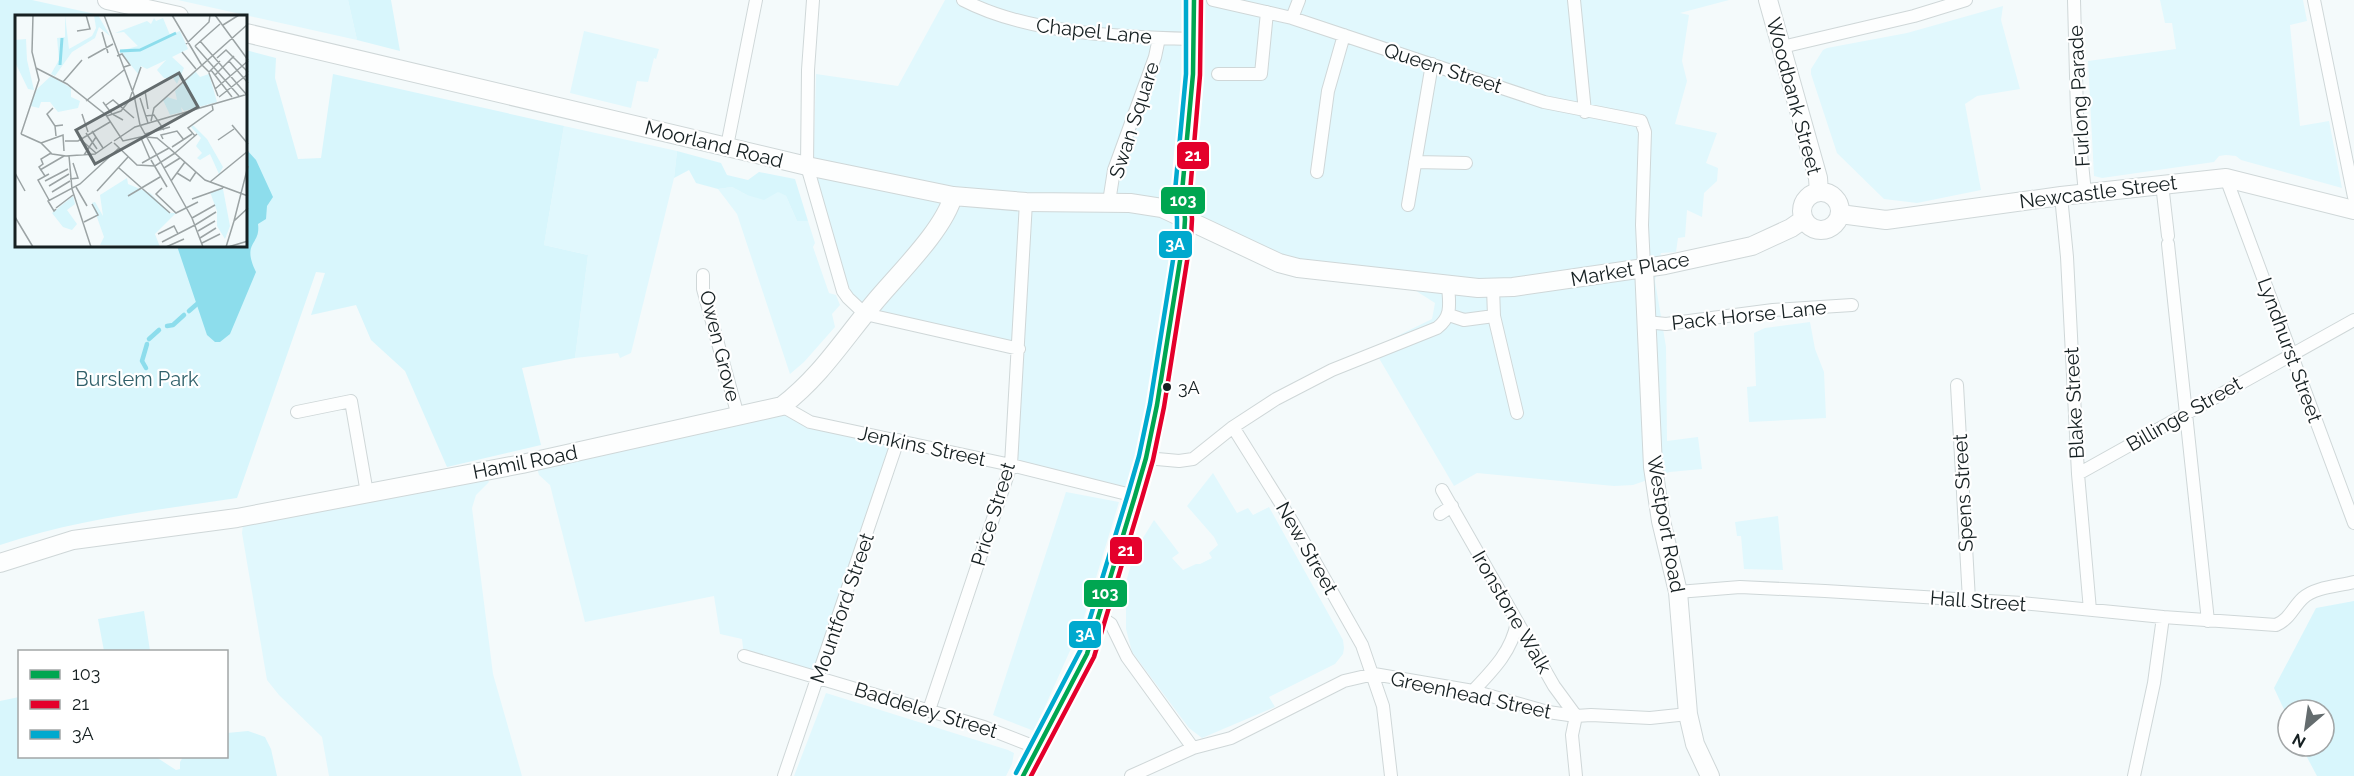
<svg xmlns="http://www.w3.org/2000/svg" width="2354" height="776" viewBox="0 0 2354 776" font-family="Raleway,sans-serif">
<rect width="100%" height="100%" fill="#f4fafb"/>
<path fill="#e1f8fd" d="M178,0H348L357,40Z
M945,0H1729L1680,13L1689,15L1682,61L1687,81L1675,124L1717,133L1706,163L1718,168L1717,181L1704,193L1702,217L1687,210L1685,237L1678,238L1676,252L1661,253L1655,281L1666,347L1667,441L1698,437L1702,469L1670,472L1633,485L1614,486L1477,473L1454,486L1373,348L1432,319L1435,303L1413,289L1287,273L1180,225L1132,488L1013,461L1016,352L877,318L852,297L813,180L816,74L898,86Z
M2160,0H2303L2307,21L2290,25L2300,126L2329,121L2342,188L2241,160L2236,156L2226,155L2219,156L2214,162L2102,178L2094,176L2088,61L2176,49L2172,23H2165Z
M2003,6L2001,20L2020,89L1977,96L1965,104L1981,190L1917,203L1884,199L1837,153L1811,74V69L1823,50L1827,48L1907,33Z
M584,31L659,49L656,59L654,58L648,82L637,81L631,108L570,93Z
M564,126L677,151L674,178L631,353L620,358L618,353L575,358L588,255L544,245Z
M732,187L747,195L777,191L786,196L797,221H808L815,243L813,247L829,293L836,295L840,305L832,314L835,327L804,362L790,374L737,214L718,189Z
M1810,322L1815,349L1824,372L1826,418L1749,422L1747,387L1756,386L1754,333L1765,328Z
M782,406L810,422L898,440L819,677L744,656L742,639L720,634L714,596L585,622L550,485L539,475L535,461Z
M483,470L489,482L476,495L472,508L493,674L522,776H329L322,737L279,695L267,680L242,533L244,516Z
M1213,473L1237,513L1248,508L1253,515L1269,507L1343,640L1344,648L1343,654L1335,664L1269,697L1275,707L1202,738L1189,728L1132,652L1126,629V582L1135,551L1154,520L1179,553L1172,558L1183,570L1196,564H1200L1212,558L1209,553L1218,545L1214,537L1187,506Z
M1066,492L1119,502L1082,624L1034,731L993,715Z
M1778,516L1783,570L1744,569L1741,536H1737L1735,522Z
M826,693L1008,750L1014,753L1012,764L1006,776H794Z"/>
<path fill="#d8f6fc" d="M0,0H32L104,16H16V246H246V50L276,58L275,78L298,159L321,158L333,74L564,126L544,245L588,255L575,358L522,368L541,445L447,467L405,371L371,340L356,305L311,315L325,273L316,272L237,498C157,510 77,519 0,545Z
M348,0H391L400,51L357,40Z
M677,151L721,163L727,175L748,180L759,172L795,179L808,221H797L786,196L778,192L764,200L747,195L732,187L718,189L696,183L689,170L674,178Z
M2354,601V776H2317L2301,746H2324V710H2288V718L2274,688L2316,608Z
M144,611L150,651H104L98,619Z
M19,697L20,756L156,757L176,770L180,769V762L183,757L226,756L227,733L248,731L265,737L271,749L277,776H0V701Z"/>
<path fill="#8dddec" d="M246,149L256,160L273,197L267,206L266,219L258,224C261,246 241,241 256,272L230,334L220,342H215L207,335L177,246H246Z"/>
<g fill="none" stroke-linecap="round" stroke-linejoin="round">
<path stroke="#8dddec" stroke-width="4.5" d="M189,311L197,304
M167,326L173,325L184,315
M149,339L159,330
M146,368L142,361L147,344"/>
<g stroke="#cfd7d8" stroke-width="14">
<path id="street" d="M813,0L808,70L807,166L843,291L848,298L865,314L1019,349
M963,0C1028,34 1120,37 1193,39
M1213,0L1292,18L1544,102L1641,121L1645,132L1642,225L1644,267
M1574,0L1585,112
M2074,0L2077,113L2085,193
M2314,0L2354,197
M1292,18L1299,0
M1782,47L1914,16L1966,0
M1218,74H1261L1267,12
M727,146L756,0
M1415,162L1466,163
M1317,172L1328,91L1344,35
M2226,178L2354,523
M2162,184L2168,236
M2061,196L2067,257L2078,474L2090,610
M1109,202L1114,170L1155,57L1159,38
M1408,205L1432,64
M2168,244L2208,621
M703,275V289L738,416
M1493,288L1494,316L1517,413
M1449,315L1464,320L1494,316
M1646,322L1666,324L1773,310L1852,305
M1957,385L1969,600
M782,406L810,422L1011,465L1135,496
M297,412L351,401L367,493
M1233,427L1293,523L1362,645L1383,706L1391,776
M1146,458L1179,461L1193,459L1233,427L1276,399L1332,370L1437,328C1453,316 1449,303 1448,285
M2078,474L2354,320
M1442,490L1554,686L1576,716
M1440,514L1452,506
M1678,592L1740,587L1825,591L2022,603L2163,617L2276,625C2290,619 2293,607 2303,598C2315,587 2339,586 2354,582
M1099,616L1111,624L1127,657L1193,748
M744,656L984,727L1038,748
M1473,691C1493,670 1512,651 1517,622
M929,710L1011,465L1026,202
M1576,716L1572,735L1576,776
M784,776L898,440
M1131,776L1193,748L1231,738L1344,681L1374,674L1473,691L1548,712L1576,716L1591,715L1650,718L1688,714
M2134,776L2154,683L2163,617"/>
</g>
<g stroke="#cfd7d8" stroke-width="20">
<path id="secondary" d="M107,0L179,16
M1768,0L1818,178L1819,192
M246,33L807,166L953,196L1026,202L1130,203L1162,208L1279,263L1298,268L1478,288L1513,287L1665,265L1752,246L1791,228L1804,219
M1802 211a19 19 0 1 1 38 0a19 19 0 1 1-38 0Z
M1840,214L1886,220L2061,196L2226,178L2354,210
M1644,267L1653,467L1661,521L1678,592L1688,714L1695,744L1710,776
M0,563L73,540L237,518L522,464L782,406C821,376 843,340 874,303C897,275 944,230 953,196"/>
</g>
<g stroke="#d1d5d6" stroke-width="21">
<path id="primary" d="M1023,776L1087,654L1135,496L1146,458L1157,405L1184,236L1185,219L1182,192L1193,74L1194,0"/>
</g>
<use href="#street" stroke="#fdfefe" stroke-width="12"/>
<use href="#secondary" stroke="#fdfefe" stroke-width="18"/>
<use href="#primary" stroke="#e8f2f3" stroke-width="20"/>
<g stroke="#fff" stroke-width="9">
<path id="bus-1" d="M1023,776L1087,654L1135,496L1146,458L1157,405L1184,236L1185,219L1182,192L1193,74L1194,0"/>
</g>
<g stroke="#fff" stroke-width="9">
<path id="bus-2" d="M1031,776L1094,657L1142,498L1153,460L1164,407L1191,236L1192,219L1190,192L1200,75L1201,0"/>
</g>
<g stroke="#fff" stroke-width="9">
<path id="bus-3" d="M1016,773L1080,651L1128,494L1139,456L1150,404L1177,235V219L1175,191L1186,74V0"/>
</g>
<use href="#bus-1" stroke="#00a651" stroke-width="4.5"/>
<use href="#bus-2" stroke="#e4002b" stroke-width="4.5"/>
<use href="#bus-3" stroke="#00a9ce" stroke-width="4.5"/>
</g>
<circle fill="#162022" stroke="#fff" stroke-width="2" cx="1167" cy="387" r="5"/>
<g text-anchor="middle" stroke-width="4.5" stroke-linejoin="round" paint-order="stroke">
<g font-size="18" fill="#162022" stroke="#fff" text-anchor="start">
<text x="1178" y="394">3A</text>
</g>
<g font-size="20" fill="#162022" stroke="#fff">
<text transform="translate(1094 31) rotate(6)" y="7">Chapel Lane</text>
<text transform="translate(1443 68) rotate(18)" y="7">Queen Street</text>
<text transform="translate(1794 96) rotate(75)" y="7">Woodbank Street</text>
<text transform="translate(2079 96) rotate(-93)" y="7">Furlong Parade</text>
<text transform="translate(1134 120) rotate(-72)" y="7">Swan Square</text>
<text transform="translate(714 144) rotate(14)" y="7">Moorland Road</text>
<text transform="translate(2098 192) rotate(-7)" y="7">Newcastle Street</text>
<text transform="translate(1630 269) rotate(-10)" y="7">Market Place</text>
<text transform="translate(1749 315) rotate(-6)" y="7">Pack Horse Lane</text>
<text transform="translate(720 346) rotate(76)" y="7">Owen Grove</text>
<text transform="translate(2290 350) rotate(70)" y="7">Lyndhurst Street</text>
<text transform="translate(2074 403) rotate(-93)" y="7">Blake Street</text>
<text transform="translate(2184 414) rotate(-30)" y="7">Billinge Street</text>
<text transform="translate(922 446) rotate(12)" y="7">Jenkins Street</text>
<text transform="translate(525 462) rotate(-11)" y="7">Hamil Road</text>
<text transform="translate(1963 493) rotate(-93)" y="7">Spens Street</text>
<text transform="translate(993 514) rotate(-73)" y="7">Price Street</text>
<text transform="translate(1666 524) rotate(80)" y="7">Westport Road</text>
<text transform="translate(1307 548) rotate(60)" y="7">New Street</text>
<text transform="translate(1978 601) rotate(4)" y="7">Hall Street</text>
<text transform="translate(842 608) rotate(-71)" y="7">Mountford Street</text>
<text transform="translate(1512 612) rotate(60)" y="7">Ironstone Walk</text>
<text transform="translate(1471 695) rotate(12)" y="7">Greenhead Street</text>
<text transform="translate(926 710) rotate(17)" y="7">Baddeley Street</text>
</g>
<g font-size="20" fill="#30606a" stroke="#fff">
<text x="137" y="386">Burslem Park</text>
</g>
</g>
<g transform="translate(15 15)">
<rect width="232" height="232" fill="#f4fafb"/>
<path d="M50,0L54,34L77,21L81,13L79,0H83L95,21L84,12L80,23L57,37L40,61L36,59L44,45L42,23L50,22ZM139,3L141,6L148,3L155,20L165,16L173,34L157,42L169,53L162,69L158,63H149L142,55L151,45L132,54L126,51L124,60L105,37H101L123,31L109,17L100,18L132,6L136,9ZM11,24L12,45L19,75L13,74L0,47V25ZM180,56L185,62L194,59L202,87L169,96L166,92L167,97L155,100L148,85L152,82L162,85L160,76ZM36,61L56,73V82L65,86L63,93L43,97L35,87H26L24,93L15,91L22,74ZM178,110L192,124L208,152L204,159L195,139L185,145L182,143L187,138L181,131L186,123L176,112ZM112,163L113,169L135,178L155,198H161L140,219L145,232L85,230L89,222L77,188L80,187L88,201L85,180ZM208,174L215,211L210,224L202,211V196L195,177ZM58,181L60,189L52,195L62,209L57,215L48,212L37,198Z" fill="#d8f6fc"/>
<path fill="none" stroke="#8dddec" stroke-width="3" d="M105,36L125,35L161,18M45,50L47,23"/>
<path fill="none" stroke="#9ba3a4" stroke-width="1.5" d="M89,0L119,80L125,110L177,203L188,232M157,0L186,49M200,0L233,45M208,10L224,0M62,16L75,14L71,0M87,17L93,38M185,26L231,79M171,29L194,7L195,0M180,31L224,81M180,31L205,9M167,37L181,54M102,41L107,39L115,50L109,52M73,43L98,29M202,43L211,35L233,57M214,46L233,68M186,49L194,57L205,46M21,53L52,69L91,100L108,126L130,121M196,55L217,82M194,58L203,81M200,60L219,41M48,67L67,45M200,74L233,46M130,76L133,94M204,82L233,59M125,83L133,108M71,86L109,55M88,87L97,99L108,105M91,90L98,85L119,103M38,93L32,99L40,111M67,99L73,117M92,101L106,96L114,86L126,52M130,101L139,100L149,115M136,106L139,93L233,9M217,110L233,129M77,116L88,133M71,118L82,134M6,119L24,65L17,37L18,0M6,119L26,128L37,139L51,141L80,139L97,127M130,119L155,112M41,121L40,111L48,110M180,121L173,113L198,95L197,89M131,122L142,123L154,133M126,123L135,144M65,124L81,138M148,124L146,120L162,116L169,125M203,125L219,114M50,126H63L95,107M99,126L120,112L233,79M26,128L48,120L49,136M99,128L122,150L140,151L160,138M157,132L177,119M160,138L182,119M69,140L81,122M54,141L57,174M136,145L152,172M127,148L154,133L190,165L233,181M104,153L155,198M149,153L165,143M25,155L49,141M0,158L10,176M162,158L175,166L181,157M34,159L23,165L34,185M30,161L24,152L28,149L26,144L36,138M55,164L63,163L58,148M30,166L53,154M156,166L170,147M195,167L233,136M34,171L54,159M61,172L72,191M147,173L141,179L161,198L183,187M57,174L76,232M82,176L113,142M37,177L55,166M113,181L145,162M177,184L208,173M41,193L58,180M41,194L39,196L33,186L65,169L104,133M0,202L18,232M177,203L200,190M219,206L233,151M69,207L83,200L77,189M180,210L201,197M183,216L200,206M143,219L159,211L163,219M185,223L201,213M147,227L180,210M187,228L205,219M151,232L169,224M211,232L219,206L233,193M213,232L233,226"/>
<path fill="#646c6e" fill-opacity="0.15" stroke="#646c6e" stroke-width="3" d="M164,58L183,92L80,149L61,115Z"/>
<rect width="232" height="232" fill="none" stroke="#162022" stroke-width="3"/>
</g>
<g stroke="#fff" stroke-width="2">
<rect x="1176" y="141" width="34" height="29" rx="6" fill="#e4002b"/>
<rect x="1160" y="186" width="46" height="29" rx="6" fill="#00a651"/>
<rect x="1158" y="230" width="35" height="29" rx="6" fill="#00a9ce"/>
<rect x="1109" y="536" width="34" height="29" rx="6" fill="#e4002b"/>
<rect x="1083" y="579" width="45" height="29" rx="6" fill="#00a651"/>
<rect x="1068" y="620" width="34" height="29" rx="6" fill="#00a9ce"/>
</g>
<g font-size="16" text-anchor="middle" font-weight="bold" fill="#fff">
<text x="1193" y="161">21</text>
<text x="1183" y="206">103</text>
<text x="1175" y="250">3A</text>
<text x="1126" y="556">21</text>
<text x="1105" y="599">103</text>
<text x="1085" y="640">3A</text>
</g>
<rect x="18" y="650" width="210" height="108" fill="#ffffff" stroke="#a2a6a7" stroke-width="1.5"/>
<rect x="30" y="670" width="30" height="9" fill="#00a651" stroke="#a2a6a7" stroke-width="1.5"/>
<text x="72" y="680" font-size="18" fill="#162022">103</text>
<rect x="30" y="700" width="30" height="9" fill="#e4002b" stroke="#a2a6a7" stroke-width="1.5"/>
<text x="72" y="710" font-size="18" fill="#162022">21</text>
<rect x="30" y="730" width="30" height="9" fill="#00a9ce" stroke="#a2a6a7" stroke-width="1.5"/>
<text x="72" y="740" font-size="18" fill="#162022">3A</text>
<g transform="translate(2306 728) rotate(209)"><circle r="28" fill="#ffffff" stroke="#a2a6a7" stroke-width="1.5"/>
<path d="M0-4.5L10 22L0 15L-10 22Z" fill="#646c6e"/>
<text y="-9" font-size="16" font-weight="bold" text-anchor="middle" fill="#162022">N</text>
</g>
</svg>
